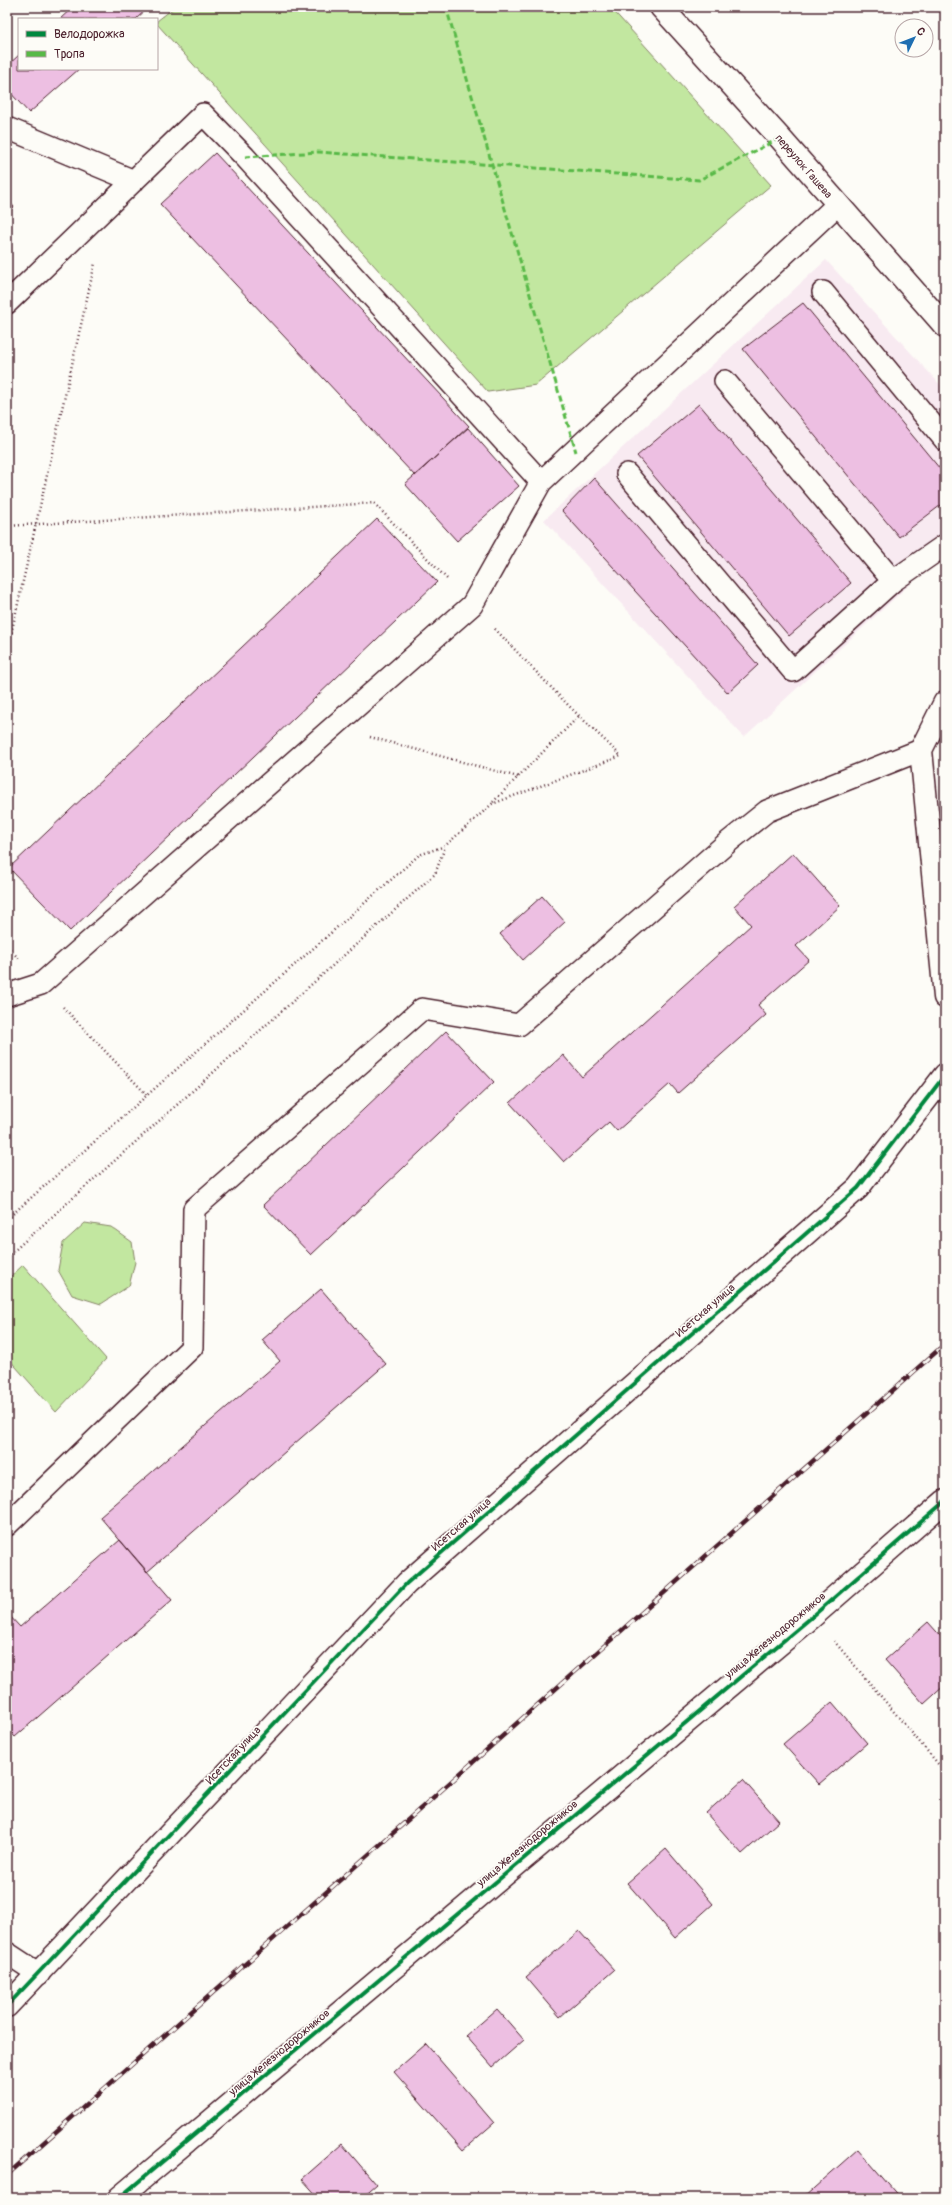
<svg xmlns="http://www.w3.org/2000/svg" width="952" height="2205" viewBox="0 0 952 2205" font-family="Pangolin,sans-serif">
<rect width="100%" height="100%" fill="#fdfcf7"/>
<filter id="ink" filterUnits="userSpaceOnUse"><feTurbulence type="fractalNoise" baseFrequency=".025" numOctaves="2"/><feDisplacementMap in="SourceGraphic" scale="8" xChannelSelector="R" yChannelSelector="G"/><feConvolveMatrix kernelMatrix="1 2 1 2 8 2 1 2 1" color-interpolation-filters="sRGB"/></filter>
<g filter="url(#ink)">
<path fill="#f8eaf1" d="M826,260L945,390V552L744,737L544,520Z"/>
<path fill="#c2e7a0" stroke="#868366" d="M175,7H610L771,185L536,385L488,392L157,24V21Z
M85,1223L111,1227L132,1242L135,1262L129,1286L101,1304L72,1295L58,1270L63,1243Z
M23,1265L106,1359L56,1412L7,1357V1280Z"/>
<path fill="#edbfe2" stroke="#4a1f2b" d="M73,7H149L136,19H60Z
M19,55V69H79L29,113L7,89V66Z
M215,153L469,426L415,476L160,204Z
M7,199L14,207L7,213Z
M803,303L945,475V502L899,537L743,349Z
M699,404L851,583L789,636L637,456Z
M468,428L519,486L457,541L405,484Z
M594,478L758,665L728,693L562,511Z
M377,519L437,582L70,931L9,868Z
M793,853L840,906L796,946L809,960L758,1005L766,1015L678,1093L670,1084L617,1131L609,1122L564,1162L510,1103L563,1055L582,1077L751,925L734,906Z
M542,896L565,922L523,960L500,934Z
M446,1031L494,1082L311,1255L263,1205Z
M321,1289L386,1364L147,1572L100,1517L280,1361L262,1340Z
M120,1540L172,1600L15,1737L7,1728V1613L20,1627Z
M928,1622L945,1641V1685L924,1704L885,1660Z
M832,1702L867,1743L819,1784L783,1744Z
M743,1780L779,1821L742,1854L706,1813Z
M666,1849L713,1904L675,1938L627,1883Z
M579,1931L614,1970L560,2017L526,1977Z
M497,2009L524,2040L493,2067L466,2036Z
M426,2044L494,2123L463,2150L394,2072Z
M342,2144L377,2185L362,2198H319L302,2179Z
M858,2149L900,2198H807L805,2196Z"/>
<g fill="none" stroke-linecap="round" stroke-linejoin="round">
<g stroke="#4a1f2b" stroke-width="24">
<path id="service" d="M7,128L134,181
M823,292L945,440
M7,303L203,114L245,157L541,482
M725,381L893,581
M627,474L793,671L893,581L945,545
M7,995L41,984L472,605L541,482L837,205
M7,1525L192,1347L194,1209L422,1009L519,1025L727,843L767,811L921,750
M7,1953L39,1974"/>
</g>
<g stroke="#4a1f2b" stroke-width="25">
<path id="minor" d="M661,7L780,138L945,326
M119,2198L813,1616L945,1501"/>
</g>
<g stroke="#4a1f2b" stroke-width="25">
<path id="tertiary" d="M945,702L921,750L945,997
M7,2006L407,1583L858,1188L945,1075"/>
</g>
<path stroke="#4a1f2b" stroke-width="2.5" stroke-dasharray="1 3" stroke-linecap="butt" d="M7,526L374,503L449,581
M7,652L95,263
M370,737L518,777
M493,802L579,716
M7,946L19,959
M63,1007L147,1095
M7,1219L419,855L445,846L492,804L621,756L569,706L494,628
M7,1257L435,874L445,847
M834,1641L945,1772"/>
<use href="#service" stroke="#fdfcf7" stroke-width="21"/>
<use href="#minor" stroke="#fdfcf7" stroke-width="22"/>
<use href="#tertiary" stroke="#fdfcf7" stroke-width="22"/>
<g stroke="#4a1f2b" stroke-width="4.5">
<path id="rail" d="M7,2175L945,1344"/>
</g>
<use href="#rail" stroke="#fdfcf7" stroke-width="3" stroke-dasharray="9" stroke-linecap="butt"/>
<path stroke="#58b947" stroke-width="3" stroke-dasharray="6 3" stroke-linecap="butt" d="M446,7L576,452
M245,157L318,152L699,180L780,138"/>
<g stroke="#fdfcf7" stroke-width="6">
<path id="cycleway" d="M7,2006L407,1583L858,1188L945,1075
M119,2198L813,1616L945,1501"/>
</g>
<use href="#cycleway" stroke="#00873e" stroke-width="4"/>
</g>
</g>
<g text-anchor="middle" stroke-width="3.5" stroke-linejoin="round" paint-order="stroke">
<g font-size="11" fill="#4a1f2b" stroke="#fdfcf7">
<text transform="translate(804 166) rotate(49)" y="4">переулок Гашева</text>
<text transform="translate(705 1310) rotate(-41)" y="4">Исетская улица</text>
<text transform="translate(461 1524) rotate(-41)" y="4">Исетская улица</text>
<text transform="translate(775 1635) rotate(-40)" y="4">улица Железнодорожников</text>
<text transform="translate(233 1755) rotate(-47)" y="4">Исетская улица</text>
<text transform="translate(527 1843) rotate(-40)" y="4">улица Железнодорожников</text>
<text transform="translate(279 2052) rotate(-40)" y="4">улица Железнодорожников</text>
</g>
</g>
<rect width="952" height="2205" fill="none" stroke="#fdfcf7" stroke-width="24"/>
<rect x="12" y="12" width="928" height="2181" fill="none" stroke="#4a1f2b" stroke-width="1.5" filter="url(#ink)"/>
<rect x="18" y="18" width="140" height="52" fill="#fdfcf7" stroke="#b5a4a5"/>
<rect x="26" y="31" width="20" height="6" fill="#00873e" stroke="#b5a4a5"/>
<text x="54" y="38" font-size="12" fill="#4a1f2b">Велодорожка</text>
<rect x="26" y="51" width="20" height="6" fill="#58b947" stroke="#b5a4a5"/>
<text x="54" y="58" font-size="12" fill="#4a1f2b">Тропа</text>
<g transform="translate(914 38) rotate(47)"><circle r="19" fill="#fdfcf7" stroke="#b5a4a5"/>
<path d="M0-3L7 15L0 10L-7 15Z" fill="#1f6fb2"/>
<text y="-6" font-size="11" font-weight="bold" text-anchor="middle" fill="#4a1f2b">С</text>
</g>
</svg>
